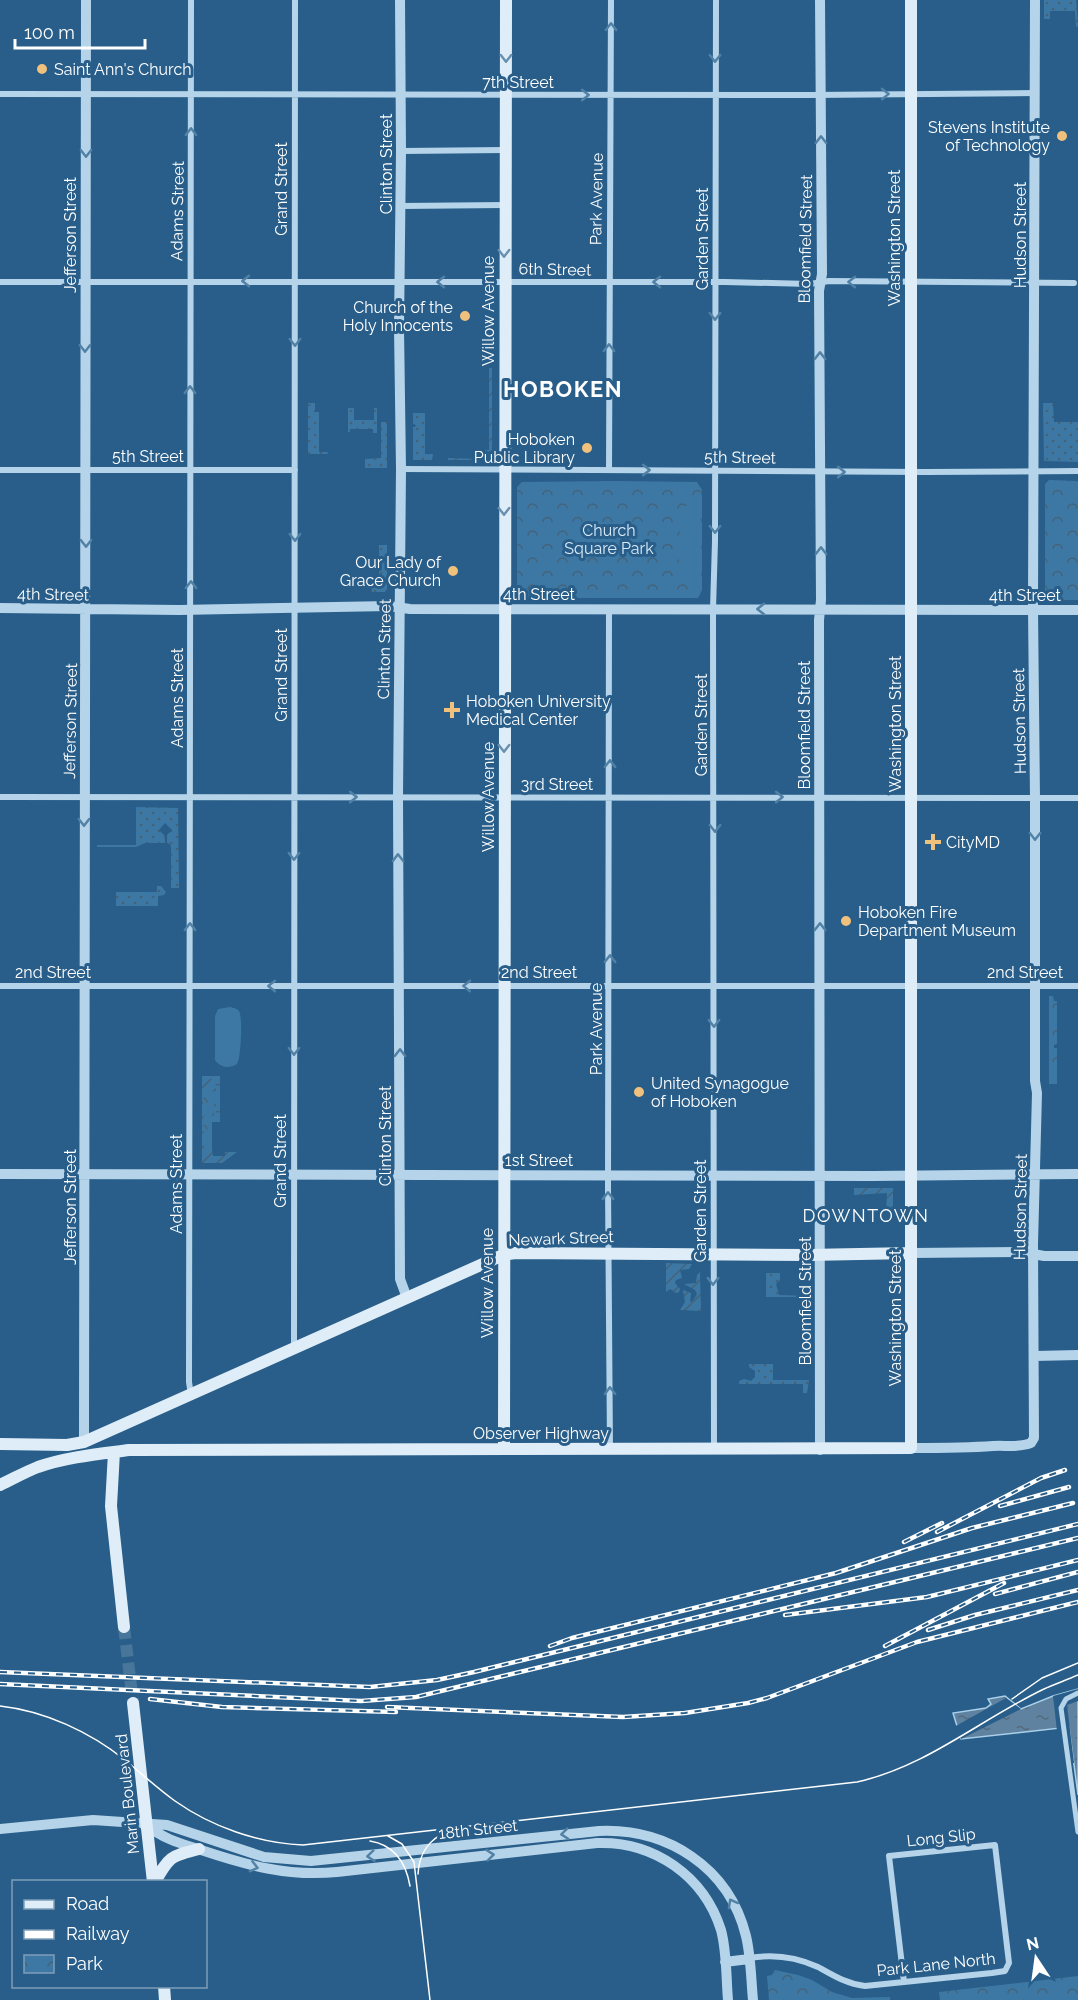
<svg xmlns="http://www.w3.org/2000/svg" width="1078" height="2000" viewBox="0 0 1078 2000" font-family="Raleway,sans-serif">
<defs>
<pattern id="grass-dots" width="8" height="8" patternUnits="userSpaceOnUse" patternTransform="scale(1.5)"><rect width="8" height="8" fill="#3d78a5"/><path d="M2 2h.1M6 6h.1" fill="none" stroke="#446278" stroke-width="1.8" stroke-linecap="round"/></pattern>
<pattern id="park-crowns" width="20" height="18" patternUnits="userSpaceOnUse" patternTransform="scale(1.5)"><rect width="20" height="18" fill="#3d78a5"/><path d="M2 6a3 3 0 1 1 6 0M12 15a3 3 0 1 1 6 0" fill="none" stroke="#446278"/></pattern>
<pattern id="garden-furrows" width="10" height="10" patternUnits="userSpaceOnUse" patternTransform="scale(1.5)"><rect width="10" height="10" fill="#3d78a5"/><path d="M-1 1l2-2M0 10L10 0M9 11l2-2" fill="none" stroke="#446278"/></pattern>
<pattern id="water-ripples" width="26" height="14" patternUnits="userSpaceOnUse" patternTransform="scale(1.5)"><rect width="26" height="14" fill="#5e829f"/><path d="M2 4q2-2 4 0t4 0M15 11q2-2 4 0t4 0" fill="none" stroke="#566a7a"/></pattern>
</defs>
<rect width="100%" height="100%" fill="#285e89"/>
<path fill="url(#grass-dots)" d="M1044,0H1076L1078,26L1076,27L1075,11H1050V19H1044Z
M308,403H315V412H319V452H328L327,454H308Z
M1043,403H1053L1054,422H1078V462L1044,461Z
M348,408H354V420H374V408H377V433H373V429H350V432H348Z
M413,413H425V454H433L432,460H413V427H415L416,425L413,424Z
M381,422H387V468H365V459L381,458Z
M379,545H387V589L385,592H372L370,584L379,583Z
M136,807L178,808L179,888H171V847L170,844L167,843V835L172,830L165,823L159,830L165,836V843H145L136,847H97V845H136Z
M157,886H161L166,892L164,895L158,896V906H116V892H157Z
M766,1273H780V1280L776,1284L779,1295L809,1296V1306L804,1304V1297H766Z
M749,1364H773V1380H809L807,1393H803V1384H739V1381L744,1379L751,1381L755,1377V1371L749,1367Z"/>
<path fill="url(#park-crowns)" d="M1049,480L1078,481V600H1049L1045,596V484Z
M616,481L697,482L702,490V590L698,598H523L517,592V487L522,482Z
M1049,996H1053L1054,1001H1057V1044L1054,1045V1048H1057V1084H1049Z
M202,1076H220V1122H212V1149H202Z
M775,1970L798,1975L812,1980L832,1992L852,1998L890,1997V2000H769L767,1976L772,1975Z
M1078,1976V2000H940L939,1992Z"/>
<path fill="url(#garden-furrows)" d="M489,368H492V460H448V458L479,459L480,451L489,450Z
M202,1079H213L216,1086V1116H214V1092L208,1089L203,1092L204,1149H212L213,1156H225V1152H237L222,1163H202Z
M854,1188H893V1213H886L887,1193L854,1195Z
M666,1263L692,1264L689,1269L680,1270L682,1278L676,1280L675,1283L680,1289L679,1292L676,1293L670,1289L666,1292Z
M700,1272L701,1311L680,1310L685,1302L683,1290L691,1293L690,1302L693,1301L697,1294L695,1290L684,1284L696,1283L697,1275Z"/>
<path fill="#3d78a5" d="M680,506H701L700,537H680Z
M679,544H701V578H684L679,575Z
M230,1007C234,1008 236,1008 239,1011C243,1017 241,1058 237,1064C230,1069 220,1068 215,1060V1016L218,1009Z"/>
<path fill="url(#water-ripples)" stroke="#aacfe9" stroke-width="1.5" d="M1078,1689V1795L1069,1727L961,1739L953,1713L986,1708L991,1704L988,1699L1005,1696L1021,1709L1053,1696Z"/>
<path fill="#285e89" d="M1078,1689V1701L1067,1705L1074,1763H1071L1067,1730L1057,1731L1053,1696Z
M1006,1698L1021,1709L961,1739L954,1727Z"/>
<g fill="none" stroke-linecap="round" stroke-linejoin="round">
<path stroke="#48769b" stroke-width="12" stroke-dasharray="12 6" stroke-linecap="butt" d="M124,1627L133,1703"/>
<path stroke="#b5d3e9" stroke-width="5" d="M1078,1693L1066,1699L1061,1708L1078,1832"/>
<path stroke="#b5d3e9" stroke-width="6" d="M0,94L811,95L1035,93
M401,151L505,150
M401,206L505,205
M0,282H725L810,284L829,281L1074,283
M401,469L925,472L1078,471
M0,470H295
M609,470L611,0
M609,609L608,1187L610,1449
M0,797L1078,798
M0,986H1078
M294,1349L295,0
M191,1395L189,1382L191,0
M714,1449L713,609L715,541L716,0
M750,1958C773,1954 796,1957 818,1967C834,1976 847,1984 865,1986L992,1973L1005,1971L1009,1963L995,1845L889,1856L904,1982"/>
<path stroke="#b5d3e9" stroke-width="10" d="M400,0L401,151L399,328L401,469L398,796L400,1279L407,1298
M820,0L822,274L819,291L821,600L819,620L820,1450
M0,608L179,610L389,606L410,609L1078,610
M0,1174L873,1176L1078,1174
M911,1253L1023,1252L1044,1256H1078
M1035,1356L1078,1355
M84,1442L86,0
M911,1448C939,1448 966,1448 993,1446C1005,1445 1019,1448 1031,1443L1034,1438L1033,1244L1037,1093L1035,1081V798L1033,609L1035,0
M146,1825C164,1839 179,1843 201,1850C246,1865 288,1877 337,1872L597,1843C654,1841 704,1876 721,1930C727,1952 726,1977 728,2000
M0,1829L93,1820L167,1825L264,1857L311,1861L599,1831C667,1828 729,1867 746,1936C751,1957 751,1979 753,2000
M725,1962L749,1959"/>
<path stroke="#dfedf8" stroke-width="12" d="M0,1444L67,1445L84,1442L503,1255L515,1253L808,1255L911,1253
M504,1449L506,0
M114,1452L111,1506L124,1627
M0,1485C13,1479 25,1472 38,1467C67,1457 99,1454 129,1450L911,1448V0
M133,1703L153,1882
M155,1882C169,1857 170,1856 199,1849
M164,1986L165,2000"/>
<path stroke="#fff" stroke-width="1.5" d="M1012,1699L1042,1678L1078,1663
M0,1706C45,1711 90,1732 125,1760C142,1774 157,1788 175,1801C212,1827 258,1843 303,1845L857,1782C926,1767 981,1719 1044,1689C1055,1684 1067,1680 1078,1675
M388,1836L402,1844L414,1862L430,2000
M370,1841C395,1845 406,1863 410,1886
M418,1874C419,1854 429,1839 447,1832"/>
<g stroke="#fff" stroke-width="4.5">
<path id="rail" d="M1000,1506L1069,1487
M937,1532L1041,1478L1065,1470
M904,1542L942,1523
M995,1594L1078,1572
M785,1615L927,1597L1078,1560
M928,1630L975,1615L1078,1590
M550,1646L572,1638L836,1573L972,1528L1073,1503
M885,1646L1004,1583
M0,1672L370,1687L437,1680L474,1672L1078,1524
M0,1684L361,1701L416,1697L1078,1538
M150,1699L222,1707L396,1712
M387,1707L623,1717L685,1713L748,1703L767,1698L917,1642L1078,1602"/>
</g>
<use href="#rail" stroke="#285e89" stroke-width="2" stroke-dasharray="7" stroke-linecap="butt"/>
</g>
<defs><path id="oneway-chevron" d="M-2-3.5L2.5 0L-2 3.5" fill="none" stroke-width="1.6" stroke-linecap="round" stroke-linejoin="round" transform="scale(1.5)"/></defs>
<g stroke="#5281a6">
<use href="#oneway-chevron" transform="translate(611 27) rotate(-90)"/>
<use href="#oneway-chevron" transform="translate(715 58) rotate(90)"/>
<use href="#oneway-chevron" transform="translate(885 94) rotate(-1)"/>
<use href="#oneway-chevron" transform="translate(585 95)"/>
<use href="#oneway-chevron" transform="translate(191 132) rotate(-89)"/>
<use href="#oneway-chevron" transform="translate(821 140) rotate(-90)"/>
<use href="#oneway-chevron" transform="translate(86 153) rotate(90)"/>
<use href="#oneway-chevron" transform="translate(246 281) rotate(180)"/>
<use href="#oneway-chevron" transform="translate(441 282) rotate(180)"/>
<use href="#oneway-chevron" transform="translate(657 282) rotate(180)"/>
<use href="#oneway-chevron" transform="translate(852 282) rotate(-179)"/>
<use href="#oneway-chevron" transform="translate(715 316) rotate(90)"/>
<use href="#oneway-chevron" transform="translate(295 342) rotate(90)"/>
<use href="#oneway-chevron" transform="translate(85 348) rotate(90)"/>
<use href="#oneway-chevron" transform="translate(609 348) rotate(-90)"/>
<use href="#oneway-chevron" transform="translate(820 356) rotate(-90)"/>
<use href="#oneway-chevron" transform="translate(190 390) rotate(-90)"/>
<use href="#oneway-chevron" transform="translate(646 470)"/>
<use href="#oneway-chevron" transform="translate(841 472)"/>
<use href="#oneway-chevron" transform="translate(715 529) rotate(90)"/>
<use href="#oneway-chevron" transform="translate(295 537) rotate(90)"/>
<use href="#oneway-chevron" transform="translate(86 543) rotate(90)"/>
<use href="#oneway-chevron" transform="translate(821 551) rotate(-90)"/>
<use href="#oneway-chevron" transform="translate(191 585) rotate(-91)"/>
<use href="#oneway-chevron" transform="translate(761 609) rotate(-180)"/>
<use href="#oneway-chevron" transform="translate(610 764) rotate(-90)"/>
<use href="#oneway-chevron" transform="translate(353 797)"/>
<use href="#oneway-chevron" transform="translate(779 797)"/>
<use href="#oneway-chevron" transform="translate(84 822) rotate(90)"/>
<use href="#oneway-chevron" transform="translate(715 828) rotate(90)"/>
<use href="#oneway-chevron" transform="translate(1035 836) rotate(90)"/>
<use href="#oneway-chevron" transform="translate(294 856) rotate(90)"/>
<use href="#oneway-chevron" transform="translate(398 858) rotate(-91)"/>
<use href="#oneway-chevron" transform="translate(190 927) rotate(-90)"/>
<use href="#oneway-chevron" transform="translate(820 927) rotate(-90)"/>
<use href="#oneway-chevron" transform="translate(610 959) rotate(-90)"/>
<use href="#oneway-chevron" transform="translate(272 986) rotate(180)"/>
<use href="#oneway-chevron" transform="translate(467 986) rotate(-179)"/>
<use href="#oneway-chevron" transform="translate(714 1023) rotate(90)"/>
<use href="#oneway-chevron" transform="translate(294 1051) rotate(90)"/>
<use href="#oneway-chevron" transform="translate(400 1053) rotate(-90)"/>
<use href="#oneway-chevron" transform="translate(608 1196) rotate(-90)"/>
<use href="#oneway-chevron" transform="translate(713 1281) rotate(90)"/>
<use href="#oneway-chevron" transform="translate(610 1391) rotate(-91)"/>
<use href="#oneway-chevron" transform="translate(565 1834) rotate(174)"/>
<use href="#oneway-chevron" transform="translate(490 1855) rotate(-6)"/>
<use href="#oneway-chevron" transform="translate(371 1856) rotate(174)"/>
<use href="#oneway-chevron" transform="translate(254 1867) rotate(14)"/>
<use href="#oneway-chevron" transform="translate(732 1903) rotate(-119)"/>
</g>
<g stroke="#6890b0">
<use href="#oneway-chevron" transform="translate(506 58) rotate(90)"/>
<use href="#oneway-chevron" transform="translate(504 253) rotate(90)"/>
<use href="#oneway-chevron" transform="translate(504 511) rotate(90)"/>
<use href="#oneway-chevron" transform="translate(504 748) rotate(90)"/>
</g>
<g fill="#f0c17c" stroke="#285e89" stroke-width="2">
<circle cx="42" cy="69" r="6"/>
<circle cx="1062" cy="136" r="6"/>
<circle cx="465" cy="316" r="6"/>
<circle cx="587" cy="448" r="6"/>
<circle cx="453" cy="571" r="6"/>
<path d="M449 701h6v6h6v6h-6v6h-6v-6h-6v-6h6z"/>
<path d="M930 833h6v6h6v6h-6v6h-6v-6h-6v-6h6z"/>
<circle cx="846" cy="921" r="6"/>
<circle cx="639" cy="1092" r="6"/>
</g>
<g text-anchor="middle" stroke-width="6" stroke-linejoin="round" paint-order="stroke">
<g font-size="16" fill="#fff" stroke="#285e89" text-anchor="start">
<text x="54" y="75">Saint Ann's Church</text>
<text x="1050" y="133" text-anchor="end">Stevens Institute<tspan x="1050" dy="18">of Technology</tspan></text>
<text x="453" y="313" text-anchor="end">Church of the<tspan x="453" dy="18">Holy Innocents</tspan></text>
<text x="575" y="445" text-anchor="end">Hoboken<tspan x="575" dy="18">Public Library</tspan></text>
<text x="441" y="568" text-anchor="end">Our Lady of<tspan x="441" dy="18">Grace Church</tspan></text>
<text x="466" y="707">Hoboken University<tspan x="466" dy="18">Medical Center</tspan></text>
<text x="946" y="848">CityMD</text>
<text x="858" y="918">Hoboken Fire<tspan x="858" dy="18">Department Museum</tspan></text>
<text x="651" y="1089">United Synagogue<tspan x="651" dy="18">of Hoboken</tspan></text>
</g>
<g font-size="16" fill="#fff" stroke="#285e89">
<text x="518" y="88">7th Street</text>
<text transform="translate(386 164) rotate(-90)" y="6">Clinton Street</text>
<text transform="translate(281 189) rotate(-90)" y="6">Grand Street</text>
<text transform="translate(596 199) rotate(-89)" y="6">Park Avenue</text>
<text transform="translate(177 211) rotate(-89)" y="6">Adams Street</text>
<text transform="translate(70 235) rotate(-90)" y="6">Jefferson Street</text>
<text transform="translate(1020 235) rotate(-90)" y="6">Hudson Street</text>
<text transform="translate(894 238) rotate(-90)" y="6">Washington Street</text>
<text transform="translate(702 239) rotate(-90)" y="6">Garden Street</text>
<text transform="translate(805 239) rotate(-89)" y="6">Bloomfield Street</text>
<text transform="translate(555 269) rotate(1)" y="6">6th Street</text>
<text transform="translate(488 311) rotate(-90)" y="6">Willow Avenue</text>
<text x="148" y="462">5th Street</text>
<text transform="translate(740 457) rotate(1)" y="6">5th Street</text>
<text transform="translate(53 594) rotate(1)" y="6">4th Street</text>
<text x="539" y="600">4th Street</text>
<text x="1025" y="601">4th Street</text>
<text transform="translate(384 649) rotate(-89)" y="6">Clinton Street</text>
<text transform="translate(281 675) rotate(-90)" y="6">Grand Street</text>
<text transform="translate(177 698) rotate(-90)" y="6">Adams Street</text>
<text transform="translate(70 721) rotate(-89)" y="6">Jefferson Street</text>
<text transform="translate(1019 721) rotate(-91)" y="6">Hudson Street</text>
<text transform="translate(895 724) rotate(-90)" y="6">Washington Street</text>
<text transform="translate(701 725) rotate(-90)" y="6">Garden Street</text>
<text transform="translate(804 725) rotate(-90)" y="6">Bloomfield Street</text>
<text x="557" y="790">3rd Street</text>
<text transform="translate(488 797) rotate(-90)" y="6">Willow Avenue</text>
<text x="53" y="978">2nd Street</text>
<text x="539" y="978">2nd Street</text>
<text x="1025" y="978">2nd Street</text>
<text transform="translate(596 1029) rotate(-90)" y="6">Park Avenue</text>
<text transform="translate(385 1136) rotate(-90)" y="6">Clinton Street</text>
<text x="539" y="1166">1st Street</text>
<text transform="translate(280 1161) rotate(-90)" y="6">Grand Street</text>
<text transform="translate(176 1184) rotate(-90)" y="6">Adams Street</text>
<text transform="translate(70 1207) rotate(-90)" y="6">Jefferson Street</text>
<text transform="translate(1020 1207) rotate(-89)" y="6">Hudson Street</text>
<text transform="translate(700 1211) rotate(-90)" y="6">Garden Street</text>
<text transform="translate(561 1238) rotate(-2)" y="6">Newark Street</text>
<text transform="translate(487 1283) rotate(-90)" y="6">Willow Avenue</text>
<text transform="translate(805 1301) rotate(-90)" y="6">Bloomfield Street</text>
<text transform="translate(895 1318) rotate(-90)" y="6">Washington Street</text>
<text x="541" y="1439">Observer Highway</text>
<text transform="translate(127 1794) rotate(-96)" y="6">Marin Boulevard</text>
<text transform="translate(478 1829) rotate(-6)" y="6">18th Street</text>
<text transform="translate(941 1837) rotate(-6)" y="6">Long Slip</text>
<text transform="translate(936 1964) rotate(-6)" y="6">Park Lane North</text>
</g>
<g font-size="16" fill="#d9eaf7" stroke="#285e89">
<text x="609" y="536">Church<tspan x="609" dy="18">Square Park</tspan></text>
</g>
<g font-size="18" letter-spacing="1.5" fill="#fff" stroke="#285e89">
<text x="866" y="1222">DOWNTOWN</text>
</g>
<g font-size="22" font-weight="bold" letter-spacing="1.5" fill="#fff" stroke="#285e89">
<text x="563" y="397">HOBOKEN</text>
</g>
</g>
<rect x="12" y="1880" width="195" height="108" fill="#285e89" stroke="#7e9eb8" stroke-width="1.5"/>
<rect x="24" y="1900" width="30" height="9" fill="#dfedf8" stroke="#7e9eb8" stroke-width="1.5"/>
<text x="66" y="1910" font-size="18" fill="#ffffff">Road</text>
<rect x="24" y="1930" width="30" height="9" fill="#ffffff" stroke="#7e9eb8" stroke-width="1.5"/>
<text x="66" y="1940" font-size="18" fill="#ffffff">Railway</text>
<rect x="24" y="1955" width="30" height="18" fill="url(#park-crowns)" stroke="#7e9eb8" stroke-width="1.5"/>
<text x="66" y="1970" font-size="18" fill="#ffffff">Park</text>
<g transform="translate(1036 1958) rotate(347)" stroke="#285e89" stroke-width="4.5" paint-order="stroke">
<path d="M0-4.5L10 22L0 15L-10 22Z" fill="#ffffff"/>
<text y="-9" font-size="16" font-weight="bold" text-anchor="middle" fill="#ffffff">N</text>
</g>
<path d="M15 39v9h130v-9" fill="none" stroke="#ffffff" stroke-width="3"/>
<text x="24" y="39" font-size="18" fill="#ffffff" stroke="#285e89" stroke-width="4.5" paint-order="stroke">100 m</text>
</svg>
